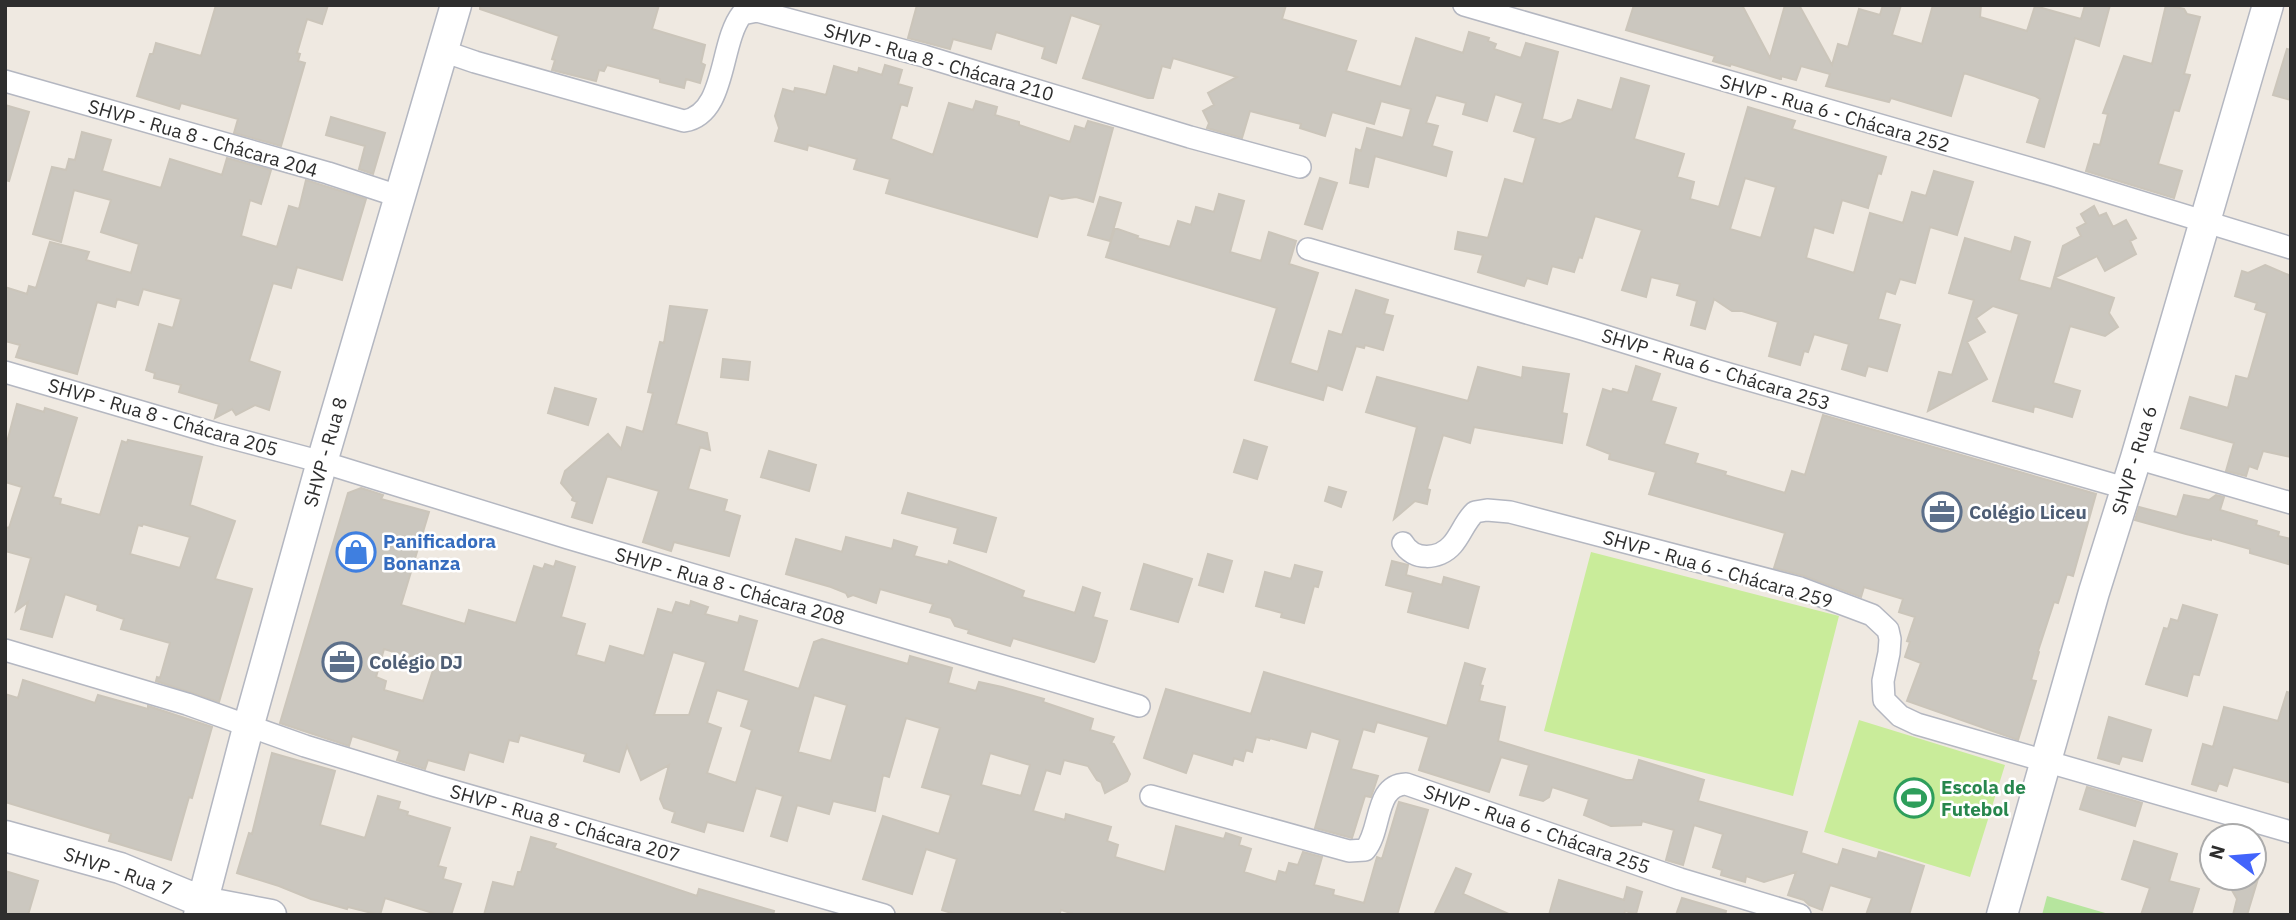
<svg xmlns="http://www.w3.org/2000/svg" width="2296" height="920" viewBox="0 0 2296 920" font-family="'IBM Plex Sans',sans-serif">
<rect width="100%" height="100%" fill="#efe9e1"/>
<path fill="#b6e59e" d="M2047,896L2112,915H2042Z"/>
<path fill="#c9ec9a" d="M1591,552L1839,616L1793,796L1544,731Z
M1859,720L2005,765L1970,877L1824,832Z"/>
<path fill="#cbc7bf" stroke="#cbc5ba" stroke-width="2" fill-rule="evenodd" d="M216,5H328L322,24L307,19L297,53L300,54L298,61L305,63L281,146L234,133L238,119L181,103L179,109L137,96L150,54H153L156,43L201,56Z
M480,5H659L652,29L705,45L701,63L705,65L700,83L686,79L684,88L660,82V79L607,65L604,71L599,70L596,81L552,70L555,60L552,59L559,36L480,9Z
M917,5H1286L1282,19L1356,41L1346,71L1401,87L1416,38L1463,53L1469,32L1489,38L1488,41L1496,44L1494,49L1521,58L1526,43L1558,52L1542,119L1560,124L1572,119L1578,100L1612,110L1621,78L1649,86L1634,139L1684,154L1677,177L1694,182L1690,199L1719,207L1748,107L1795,121L1792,129L1886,157L1881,174L1878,173L1868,208L1842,200L1833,233L1814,227L1806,258L1854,273L1870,213L1903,223L1912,192L1926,196L1934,171L1973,182L1957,235L1930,227L1915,283L1900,279L1895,294L1886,291L1878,319L1900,325L1887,371L1868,366L1865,376L1842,369L1849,344L1814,334L1808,352L1804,351L1800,365L1769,356L1778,322L1742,311H1732L1714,299L1705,329L1691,325L1697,301L1677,295L1680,284L1651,277L1646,297L1622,290L1642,230L1595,216L1582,258L1579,257L1574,272L1552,266L1547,284L1527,278L1524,286L1478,272L1483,255L1455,249L1458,232L1488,238L1505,179L1523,184L1536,138L1514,131L1523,103L1495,94L1487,121L1463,114L1466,103L1436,95L1426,123L1438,126L1432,146L1452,152L1446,176L1375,156L1368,187L1350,183L1356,149L1361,151L1367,128L1403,138L1411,109L1381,101L1374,124L1332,112L1325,136L1300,128L1301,124L1250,111L1242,138L1207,128L1209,123L1203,111L1214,105L1208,93L1237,77L1173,58L1170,68L1162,66L1153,98H1148L1083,78L1101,25L1071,15L1056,63L1042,58L1045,47L996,32L991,49L953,39L950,49L908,38ZM1745,178L1776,187L1761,238L1730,229Z
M1634,5H1742L1770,58L1785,5H1799L1832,65L1838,44L1848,47L1859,9L1880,15L1883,5H1901L1892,35L1922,44L1933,5H1981L1980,17L2027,31L2035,6L2081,19L2085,5H2110L2099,46L2075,38L2044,147L2027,142L2040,99L2035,96L1964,73L1951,116L1891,98L1889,102L1826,86L1830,74L1801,66L1796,80L1781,76V79H1780L1731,64L1730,66L1713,61L1715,56L1626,30Z
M2166,5L2184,9L2187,14L2200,17L2184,74L2190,75L2179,111L2174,110L2158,164L2182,171L2174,198L2086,171L2094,144L2100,145L2108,114L2103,113L2124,56L2152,64Z
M2287,49L2291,50V100L2273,95Z
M885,65L902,70L898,84L912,88L907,106L901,104L891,139L933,155L949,103L973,110L976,101L997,107L995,115L1019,122V125L1070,142L1075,126L1085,129L1088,121L1113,128L1093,202L1076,197L1062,199L1049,195L1037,237L886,193L890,179L854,169L857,159L808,145L807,150L775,141L779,128L775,116L783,89L794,92L795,88L806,90L826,95L834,66L858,73L859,68L882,75Z
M5,105L29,112L9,181L5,180Z
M331,117L385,133L373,174L359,169L365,146L326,135Z
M82,132L111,140L102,171L161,188L170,159L222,175L227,158L271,170L261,204L250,200L241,236L277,247L289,206L299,209L306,180L366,199L342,280L297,267L291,288L273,283L249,361L280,372L269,410L255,405L236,415L232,409L215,418L219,404L179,392L181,385L154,378L155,373L146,370L159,324L173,328L181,299L143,289L138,305L117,299L115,307L97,302L77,374L16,357L20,345L5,341V287L27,294L29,286L36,288L50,242L89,252L86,260L131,273L139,244L101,232L111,200L74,190L61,242L33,234L52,167L66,170L69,159L75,160Z
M1320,178L1337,183L1322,229L1305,224Z
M1219,194L1244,201L1230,252L1261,261L1269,232L1296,241L1289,264L1318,273L1290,363L1318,372L1329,331L1342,335L1356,290L1388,300L1384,314L1393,316L1383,350L1365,345L1364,348L1356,346L1342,390L1327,385L1323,400L1255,380L1277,308L1106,257L1115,228L1138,236L1137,238L1170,247L1178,221L1191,225L1196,207L1214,212Z
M1100,197L1121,203L1110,241L1088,235Z
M2094,206L2099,216L2106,213L2113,227L2126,220L2136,238L2130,241L2136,254L2105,271L2097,256L2054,278L2063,246L2081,236L2077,228L2086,223L2081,214Z
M2015,237L2030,242L2019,280L2051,289L2054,278L2114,298L2109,313L2118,327L2105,336L2070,326L2053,383L2080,391L2072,417L2034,406L2033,412L1993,401L2019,314L1993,306L1976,318L1985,332L1967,342L1987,379L1928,411L1939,372L1952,375L1974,300L1949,293L1965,238L2011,252Z
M2265,265L2291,276V457L2263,451L2257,469L2249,466L2246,476L2226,471L2234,443L2181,428L2190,397L2228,408L2236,376L2248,379L2267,313L2255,309L2257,303L2235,296L2242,271L2248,273Z
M670,306L707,310L676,424L707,433L710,450L700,447L688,489L727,500L724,511L740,516L729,556L674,542L671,551L643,542L659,491L607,476L592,523L572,517L577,502L572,500L573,497L561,483L565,471L608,434L621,449L627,427L643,432L653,393L648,392L660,342L664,343Z
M723,359L750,362L748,380L721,377Z
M1636,366L1660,374L1651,401L1676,408L1664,444L1698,454L1695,463L1726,472L1725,475L1785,493L1792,471L1805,475L1823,415L2096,494L2073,576L2067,574L2058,603L2054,602L2038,651L2039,652L2031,680L2036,681L2018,740L1907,701L1921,663L1905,657L1910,642L1907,641L1915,617L1899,612L1903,599L1864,587L1861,597L1804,576L1774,568L1785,533L1649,494L1656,472L1609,459L1610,454L1587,445L1603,389L1612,392L1613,389L1628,393Z
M1478,367L1522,378L1523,367L1569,374L1562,413L1567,414L1562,443L1474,427L1470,443L1443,435L1427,489L1430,490L1427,504L1415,501L1394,519L1417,427L1366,412L1377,377L1468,401Z
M555,388L596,399L588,425L548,413Z
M17,404L44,412L45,408L77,418L53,497L61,499L60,504L100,515L122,441L127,443L128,440L202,457L190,505L235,521L215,579L252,589L219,702L156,681L157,677L160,678L170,643L121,629L124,619L97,610L98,605L65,594L52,637L21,629L28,602L16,611L31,558L5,551V527L9,528L22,487L5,482V450ZM143,524L190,537L180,568L130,554L138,525L142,526Z
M1244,440L1267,447L1257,479L1234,472Z
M769,451L816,465L809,491L761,477Z
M1329,487L1346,492L1341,507L1325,501Z
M361,488L383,495L381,499L429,512L401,605L465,624L469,610L516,623L534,566L543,569L545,564L554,567L556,561L575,567L561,617L585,624L576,655L605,663L610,646L644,656L658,609L672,613L676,602L690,606L691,601L708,607L705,614L738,623L740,616L757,621L743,671L799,689L814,642L822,639L908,664L910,656L952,668L948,683L976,691L979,682L1002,687L1044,699L1043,702L1093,719L1090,730L1114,737L1111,743L1114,744L1130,774L1127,781L1105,793L1101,782L1097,780L1088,766L1064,760L1060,774L1046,770L1033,811L1065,820L1066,814L1111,827L1107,841L1118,845L1115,857L1165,872L1176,826L1224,839L1226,833L1241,838L1239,845L1251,849L1244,872L1276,882L1279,871L1286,873L1289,863L1298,865L1303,852L1322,857L1314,885L1334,890L1333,895L1364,903L1377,857L1382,859L1399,802L1428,810L1397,915H1077L1061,910L1059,915H958L942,910L957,859L926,849L912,894L863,879L883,816L939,834L951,795L922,787L940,728L906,718L889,777L883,775L875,811L833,801L829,814L797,805L787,841L771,836L783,796L756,788L743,831L707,822L704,832L672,822L675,812L664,808L660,799L669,765L641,780L627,746L619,772L584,761L586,754L520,735L518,742L509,740L503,762L469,752L464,770L428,760L425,769L397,760L400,751L352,736L349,746L280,723L348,493ZM384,649L435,664L423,701L384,690L386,681L376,677ZM673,652L706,662L689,715H654ZM717,690L749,700L741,726L752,730L736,783L707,773L721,728L707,723ZM814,695L847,705L831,761L798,752ZM990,753L1030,765L1021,796L981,785Z
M908,493L996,518L986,552L954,543L958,528L902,513Z
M2184,495L2209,500L2216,495L2224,497L2220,510L2257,521L2256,525L2279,532L2278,536L2291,539V562L2288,561V564L2250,553V549L2211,538V540L2186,534L2135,520L2139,507L2177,517Z
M846,537L892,549L894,540L917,547L914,556L948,565L949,561L1024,591L1022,597L1075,613L1083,587L1100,593L1093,617L1107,621L1096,659L1094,662L1013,638L1010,646L968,633L969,630L955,626L951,618L930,612L933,604L880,589L876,603L853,595L848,597L846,593L831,587L786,574L796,539L842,552Z
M1208,554L1232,561L1223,592L1199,585Z
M1392,561L1408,565L1406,575L1442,585L1444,577L1479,587L1468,628L1408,612L1413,592L1386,585Z
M1144,564L1192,579L1178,622L1131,609Z
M1295,565L1322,572L1318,587L1314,586L1304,623L1281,617L1282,613L1256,606L1265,572L1291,579Z
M2183,605L2217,615L2199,675L2193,674L2187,696L2146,684L2164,628L2168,629L2171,619L2178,621Z
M1465,663L1485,669L1480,685L1483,686L1479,701L1505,707L1498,741L1626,780H1633L1639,760L1704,780L1698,801L1807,832L1801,853L1838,865L1843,849L1877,859L1879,852L1924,866L1909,915H1866L1872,898L1830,885L1822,910L1809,905L1804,900L1788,895L1796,872L1764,882L1746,876L1745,882L1721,875L1722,870L1713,867L1723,834L1694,825L1683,865L1666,860L1674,830L1642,821L1641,825L1611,826L1584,815L1589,799L1552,787L1549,797L1543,801L1520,795L1529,765L1501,757L1489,792L1419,770L1429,737L1377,722L1374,732L1363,729L1351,769L1378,776L1371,797L1365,796L1352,838L1315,828L1340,740L1311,731L1306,748L1269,738V740L1256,737L1252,752L1246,750L1243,761L1234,758L1232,765L1193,753L1186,773L1144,758L1166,689L1251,714L1264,672L1447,726Z
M23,680L95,703L98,695L148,709V706L212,727L192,798L189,797L171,860L109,841L111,834L5,802V694L18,698Z
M2287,692L2291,693V783L2233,767L2227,786L2219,783L2216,791L2192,784L2203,744L2213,747L2224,707L2278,721Z
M2109,717L2151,730L2142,761L2122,756L2119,764L2098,758Z
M272,753L335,771L320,825L365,838L378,796L400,802L398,809L408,812L407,815L450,828L438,866L446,868L443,879L461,884L451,915H439L385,898L380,915L348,907L347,909L311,899L279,886L237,873L249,833L252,834Z
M2087,787L2142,803L2135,826L2080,809Z
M531,837L556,844L554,848L697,896L699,889L774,911L773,915H484L493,882L514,887L518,872H521Z
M2134,841L2177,854L2169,881L2199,889L2191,915H2141L2150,888L2122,879Z
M1456,868L1471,874L1463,894L1511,915H1434Z
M5,871L38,881L28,915H5Z
M2254,871L2260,872L2247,915H2233L2237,899L2225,878H2254Z
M1559,880L1624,900L1627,887L1642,892L1636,914L1625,911L1624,915H1549Z
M1682,898L1726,911L1725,915H1676Z"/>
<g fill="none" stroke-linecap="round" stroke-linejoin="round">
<g stroke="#b4b7c1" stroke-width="24">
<path id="street" d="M1464,5L2053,175L2291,248
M443,51L475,62L684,121C727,114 719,43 742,14L757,11L924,56L1190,137L1300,167
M5,81L328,173L401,197
M1308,249L1582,329L1715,370L2125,488
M5,372L217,434L322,462L568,538L1139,706
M2136,458L2291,503
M1403,543C1413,561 1439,560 1452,545C1461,535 1465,521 1475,512L1487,510L1510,512L1800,588L1872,615L1888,630L1890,639L1889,653L1883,681L1884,700L1900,716L1917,724L2291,832
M5,650L187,704L305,746L436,786L884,915
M1151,796L1349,851L1365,850C1382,830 1374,785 1406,784L1680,879L1800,915"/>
</g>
<g stroke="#b4b7c1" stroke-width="33">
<path id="secondary" d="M5,836L120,868L203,902L271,915
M199,915L249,724L322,462L456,5
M2002,915L2094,592L2136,458L2268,5"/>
</g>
<use href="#street" stroke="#fff" stroke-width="21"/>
<use href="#secondary" stroke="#fff" stroke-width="30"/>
</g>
<defs>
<g id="office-ring" transform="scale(2.0125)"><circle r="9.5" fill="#fff" stroke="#5c6f8a" stroke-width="1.5"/><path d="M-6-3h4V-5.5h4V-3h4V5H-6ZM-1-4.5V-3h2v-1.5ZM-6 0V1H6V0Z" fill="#5c6f8a"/></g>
<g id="shop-ring" transform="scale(2.0125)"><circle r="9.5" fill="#fff" stroke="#3f7fe0" stroke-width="1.5"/><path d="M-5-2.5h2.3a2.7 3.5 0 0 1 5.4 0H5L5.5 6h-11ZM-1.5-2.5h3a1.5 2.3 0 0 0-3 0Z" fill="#3f7fe0"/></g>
<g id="stadium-ring" transform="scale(2.0125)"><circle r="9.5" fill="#fff" stroke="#2e9e5b" stroke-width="1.5"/><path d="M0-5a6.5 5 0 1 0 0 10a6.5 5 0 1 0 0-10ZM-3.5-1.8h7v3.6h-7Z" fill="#2e9e5b"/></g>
</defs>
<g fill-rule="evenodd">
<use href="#office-ring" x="1942" y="512"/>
<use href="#shop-ring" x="356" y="552"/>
<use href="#office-ring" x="342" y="662"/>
<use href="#stadium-ring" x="1914" y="798"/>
</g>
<g text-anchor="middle" stroke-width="5" stroke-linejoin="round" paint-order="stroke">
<g font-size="19" fill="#2e2e2e" stroke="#fff">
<text transform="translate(939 62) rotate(16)" y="7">SHVP - Rua 8 - Chácara 210</text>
<text transform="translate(1835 113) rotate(16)" y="7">SHVP - Rua 6 - Chácara 252</text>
<text transform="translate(203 138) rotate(16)" y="7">SHVP - Rua 8 - Chácara 204</text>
<text transform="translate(1716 369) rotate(17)" y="7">SHVP - Rua 6 - Chácara 253</text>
<text transform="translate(163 417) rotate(16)" y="7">SHVP - Rua 8 - Chácara 205</text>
<text transform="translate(325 452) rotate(-74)" y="7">SHVP - Rua 8</text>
<text transform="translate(2134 460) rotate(-73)" y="7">SHVP - Rua 6</text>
<text transform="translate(1718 569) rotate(16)" y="7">SHVP - Rua 6 - Chácara 259</text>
<text transform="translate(730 586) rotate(16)" y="7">SHVP - Rua 8 - Chácara 208</text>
<text transform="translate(565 823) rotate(16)" y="7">SHVP - Rua 8 - Chácara 207</text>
<text transform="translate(1537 829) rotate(19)" y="7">SHVP - Rua 6 - Chácara 255</text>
<text transform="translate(118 871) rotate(19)" y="7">SHVP - Rua 7</text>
</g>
<g font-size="19" font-weight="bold" fill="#4e5e75" stroke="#fff" text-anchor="start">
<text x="1969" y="519">Colégio Liceu</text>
<text x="369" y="669">Colégio DJ</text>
</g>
<g font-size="19" font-weight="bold" fill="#366cbe" stroke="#fff" text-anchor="start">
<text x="383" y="548">Panificadora<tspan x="383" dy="22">Bonanza</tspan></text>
</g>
<g font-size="19" font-weight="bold" fill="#27864d" stroke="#fff" text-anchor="start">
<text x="1941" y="794">Escola de<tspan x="1941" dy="22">Futebol</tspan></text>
</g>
</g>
<rect width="2296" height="920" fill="none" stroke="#2e2e2e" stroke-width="14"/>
<g transform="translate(2233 857) rotate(286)"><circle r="33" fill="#ffffff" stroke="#ababab" stroke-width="2"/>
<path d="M0-5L12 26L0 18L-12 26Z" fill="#4264fb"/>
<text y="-10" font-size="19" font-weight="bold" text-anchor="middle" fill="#2e2e2e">N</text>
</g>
</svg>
